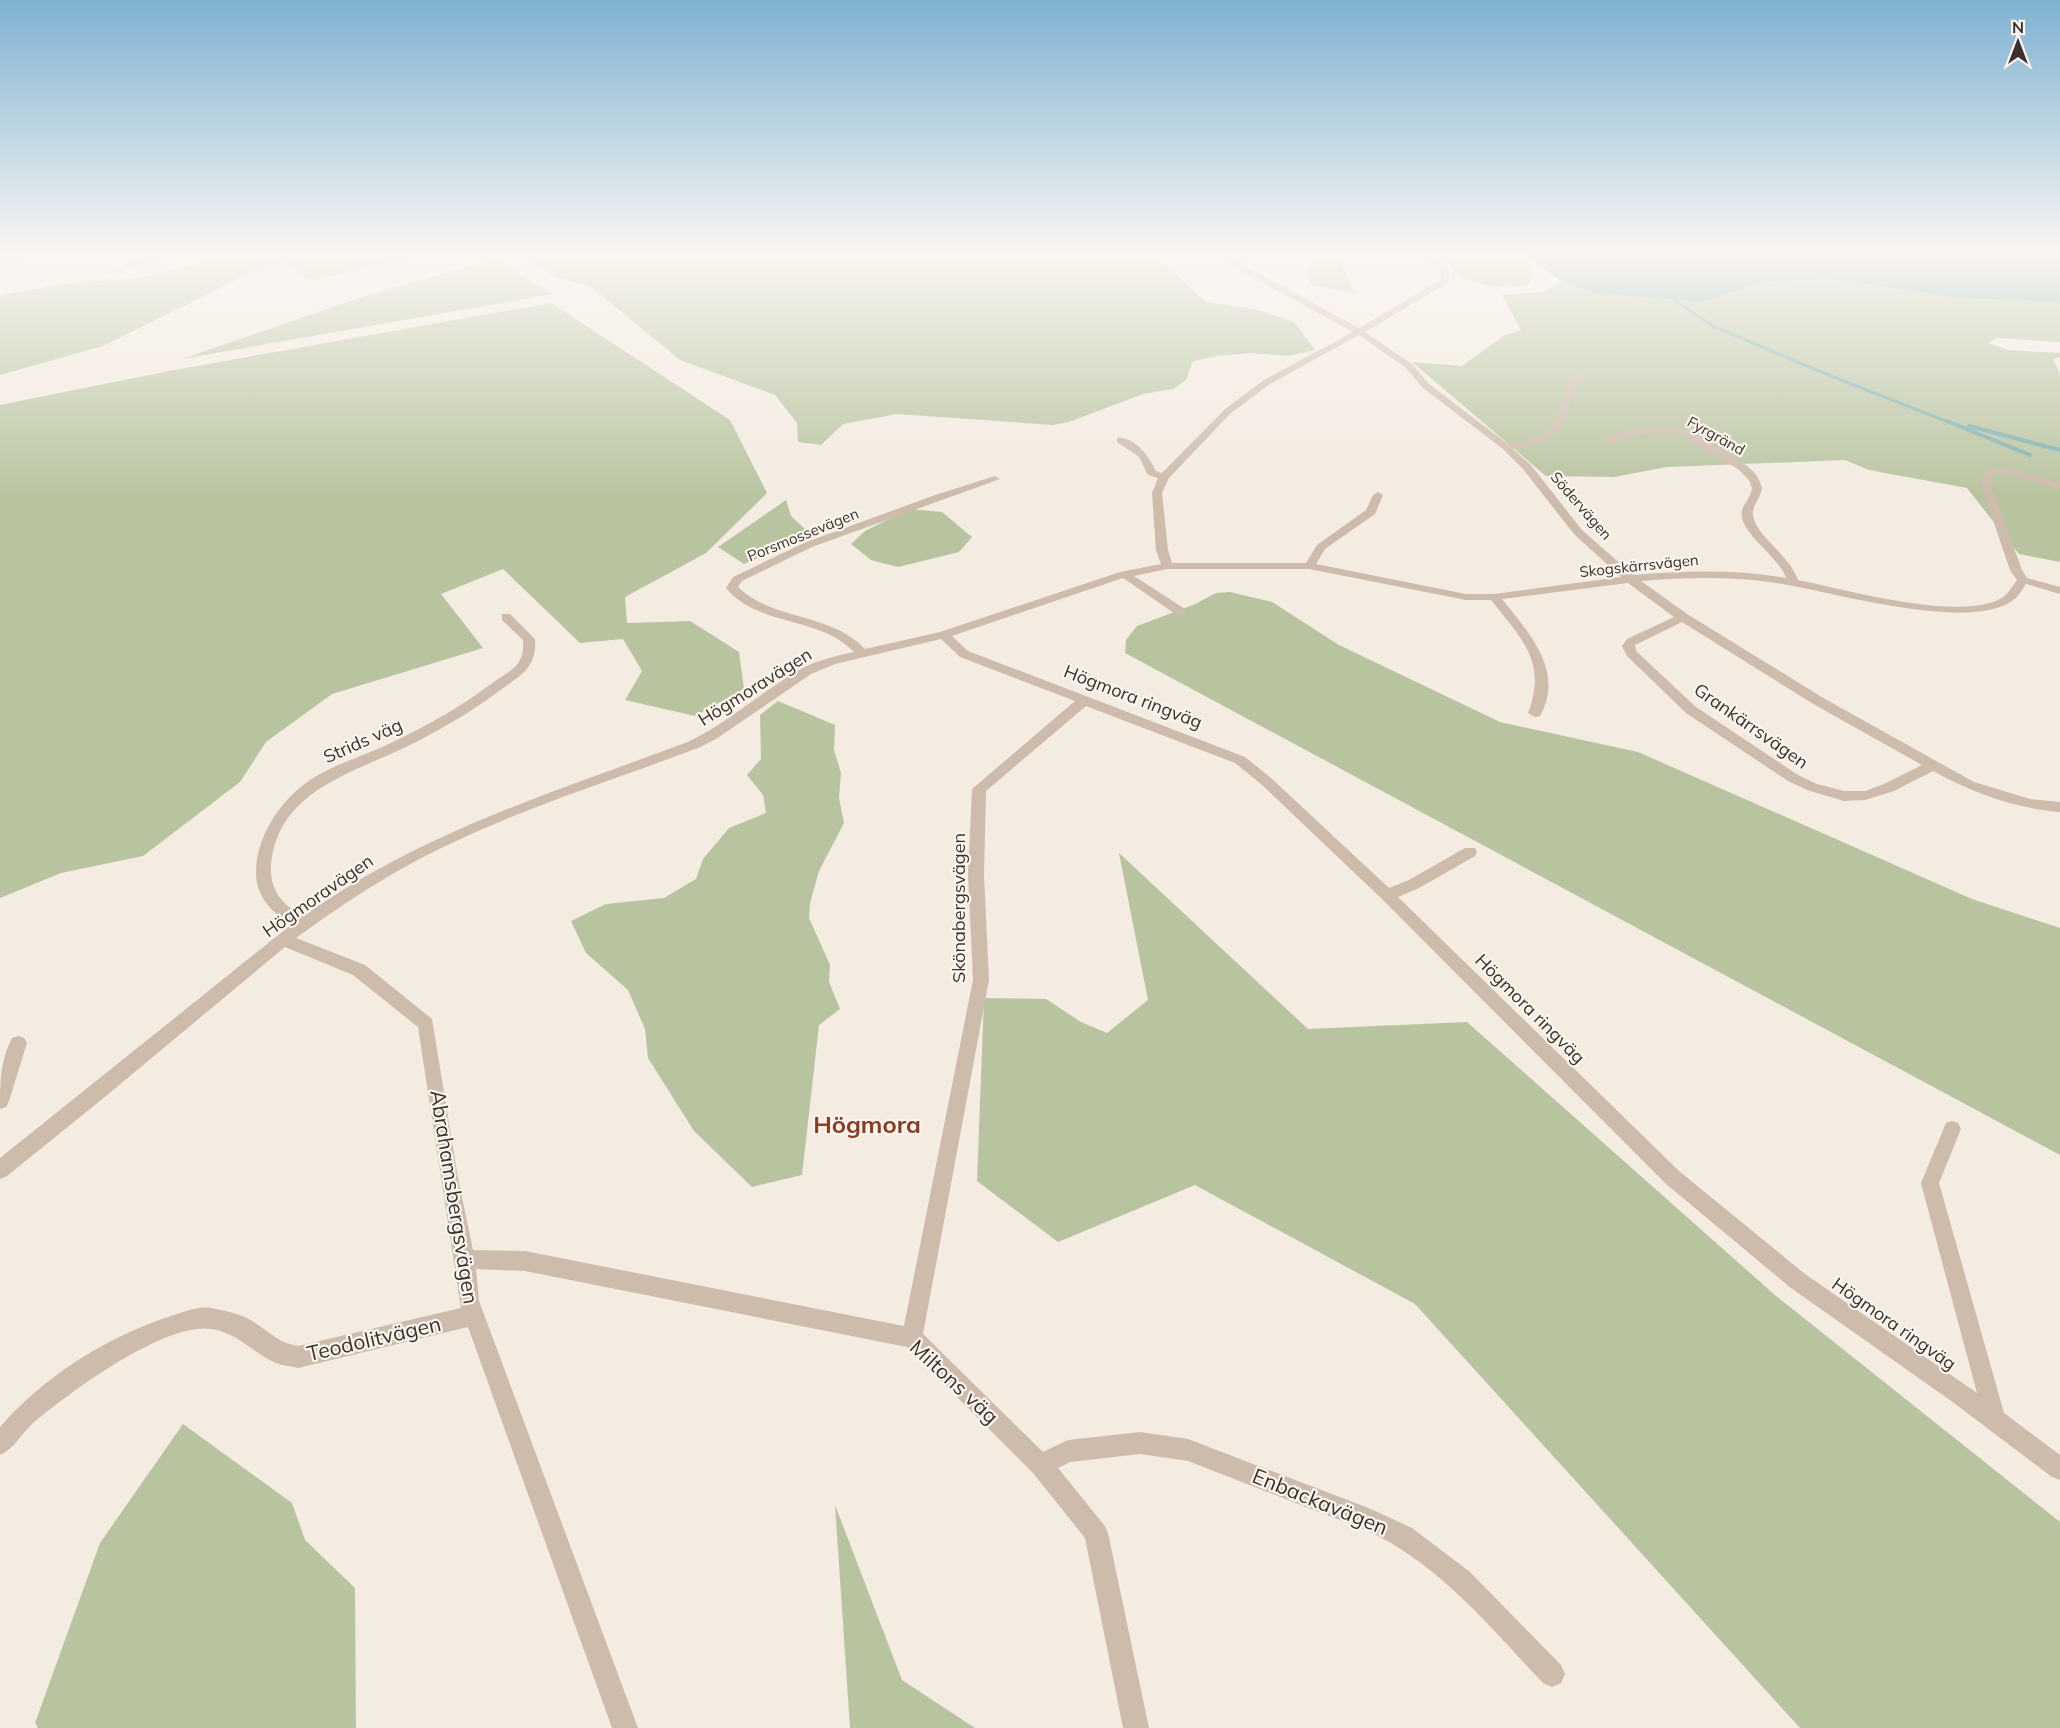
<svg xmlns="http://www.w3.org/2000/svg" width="2060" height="1728" viewBox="0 0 2060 1728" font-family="Mulish,sans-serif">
<rect width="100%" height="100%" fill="#f4ebe1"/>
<path fill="#b8c4a0" d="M243,254H421L311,281L287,262L256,270L103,346L0,375V295L72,283L137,278Z
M527,254H1149L1172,270L1206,302L1254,309L1294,322L1315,350L1288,356L1250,353L1218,356L1193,361L1186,380L1173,389L1143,394L1069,422L1053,425L897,414L843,424L821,445L798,442L797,423L775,395L680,360L596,291L585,285L554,276L525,258Z
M1311,254H1342L1340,261L1355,293L1311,285L1307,269L1315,259Z
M1436,254H1515L1532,265L1530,283C1515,290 1480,286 1465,279C1457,276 1448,261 1436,254Z
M495,259L552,294L182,359L368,295Z
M1833,279L1955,298L2060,302V342L1997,338L1988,343L2008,350L2060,353V357L2053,359L2060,374V562L2019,554L1967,488L1869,470L1845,460L1667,467L1614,477L1546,476L1412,362L1462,366L1505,335L1521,330L1502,295L1543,292L1562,281L1593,293L1703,302L1762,282Z
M551,303L730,420L767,493L706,553L625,597L627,623L690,621L739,652L744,689L695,716L625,700L642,671L623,639L580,643L503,569L441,594L483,648L332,694L266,742L240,782L143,856L61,873L0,898V405L169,371Z
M786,500L791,516L808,532L803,539L744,564L718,547Z
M909,509L942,512L972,537L959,552L898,567L871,560L851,544L865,531Z
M1230,592L1272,602L1339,645L1500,722L1638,752L1972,899L2060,928V1155L1125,653L1126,640L1137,626L1193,605L1216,593Z
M778,701L835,725L834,750L841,773L839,798L844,823L819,871L810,903L809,918L830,965L829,982L840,1009L819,1025L802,1175L752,1187L694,1131L648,1058L645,1029L628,990L586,953L571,921L606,904L664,898L696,879L703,859L729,828L766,813L763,795L747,775L761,759L760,715Z
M1119,853L1308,1029L1467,1022L1776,1296L2060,1522V1728H1800L1415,1304L1195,1185L1058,1242L977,1181L984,998L1046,999L1081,1022L1107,1033L1148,1000Z
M183,1424L292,1503L305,1540L355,1588L356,1728H38L35,1723L100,1543Z
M835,1505L902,1680L975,1728H850Z"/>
<path fill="#7fb0b2" d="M1523,254H2060V302L1955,298L1833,279L1762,282L1703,302L1593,293L1562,281Z"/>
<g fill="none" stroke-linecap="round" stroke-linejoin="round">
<path stroke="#7fb0b2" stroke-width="3" d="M1674,300L1713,326L1826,374L1951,423"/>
<path stroke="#7fb0b2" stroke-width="4" d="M1947,421L2030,455
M1969,426L2060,450"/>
<path fill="#cdbbac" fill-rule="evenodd" d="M26,254H42L0,263V259Z
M159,254H171L110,274L103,272Z
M1223,254H1231L1247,267L1359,328L1442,279L1439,267L1420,254C1436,254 1452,264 1449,282L1365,332L1412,364L1429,384L1508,444C1545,437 1553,433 1564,396C1567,386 1570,378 1578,371H1584L1585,373C1577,382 1575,390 1571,402C1561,438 1548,442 1513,449L1531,465L1582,530L1633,575C1685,571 1735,569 1786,578C1780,557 1736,531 1742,510C1745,502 1751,497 1752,488L1749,480L1738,469L1676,433L1643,434L1607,444L1602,441C1617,429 1659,424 1678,428C1690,430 1736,457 1747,466C1754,471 1760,479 1762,488C1761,497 1752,506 1753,514C1754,535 1790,555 1798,580C1847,590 1953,620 1998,600C2007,596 2012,587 2017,580L2010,570L1982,488V479L1988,468L2012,469L2060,483V489L2011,475L1995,473L1992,479V488L2022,570L2027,578L2060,587V594L2026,584C2021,592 2016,600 2007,604C1954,630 1828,590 1769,582C1726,576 1683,578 1641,581L1687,614L1825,699L1974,782L2030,799L2060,802V812C2014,808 1973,793 1933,771L1894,791L1865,800L1844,801L1807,790L1788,781L1686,713L1627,656L1622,646L1627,639L1674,617L1628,583L1502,599C1529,633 1565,671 1540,716L1535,717L1528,713C1548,662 1521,638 1491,600H1466L1309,569H1167L1134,576L1185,609V615H1177L1123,578L952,636L968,651L1245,757L1271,778L1389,888L1409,880L1465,848H1475L1477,852L1475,856L1419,888L1398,897L1679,1171L1805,1274L1977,1393L1921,1183L1946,1123L1952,1121L1958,1123L1961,1129L1939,1183L2004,1413L2060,1455V1480L2052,1477L1954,1403L1791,1288L1665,1183L1382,899L1261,784L1235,763L1086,706L986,791L984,875L989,980L923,1334L1043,1452L1068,1440L1140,1432L1188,1439L1371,1509L1412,1528L1470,1572L1561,1665L1565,1674L1561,1683L1552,1687L1543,1683C1490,1627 1439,1564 1368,1531L1188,1461L1140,1454L1070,1462L1058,1468L1104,1525L1108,1533L1149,1728H1123L1085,1538L1033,1473L907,1347L525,1271L476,1269L479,1301L638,1728H612L468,1327L298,1368C291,1366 283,1366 276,1363C251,1352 240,1334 212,1329C165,1321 67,1394 32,1424C21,1434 14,1449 0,1455V1427C43,1377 108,1336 171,1316C183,1312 199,1306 211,1308C222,1310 237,1313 247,1318C266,1328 276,1343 298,1346L461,1308L418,1027L353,975L285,947L106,1096L7,1176L0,1179V1158L292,924C272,914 255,895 256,871C257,832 285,794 318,775C343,761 372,753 397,740C430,724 462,706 491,684C511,670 525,666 523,640L502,620V614H510L535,639C537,668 521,675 499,691C470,713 438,731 406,747C350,774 276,792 271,867C270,891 283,906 304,916C422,832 554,792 688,742C729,722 762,691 801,669C818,660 836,656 854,652C821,616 758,627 726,588L733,577L804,543L935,495L995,476L1000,479L812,547L742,581L738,587C773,621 832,613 865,649L940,632L1120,572L1161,564L1156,550L1152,493L1158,478L1148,475L1139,457L1117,442V438C1135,436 1149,457 1156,471L1162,473L1225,409L1264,380L1353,332L1241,271ZM1359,335L1406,368L1423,388L1503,449L1523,469L1574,534L1621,577L1494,594H1466L1316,564L1325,549L1375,514L1383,495L1378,492L1373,495L1366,510L1317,545L1306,563H1172L1168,550L1162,493L1169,478L1231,413L1270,384ZM1682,622L1815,705L1922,765L1884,784L1865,791H1844L1817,784L1798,775L1696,707L1636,651L1635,645ZM941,639L960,657L1075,701L972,789L968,875L973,980L904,1326L525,1251L473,1250L458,1178L432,1019L365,965L296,938C341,905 388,874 439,849C522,808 611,781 698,748L716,739L811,674L835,664Z
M18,1036L24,1038L27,1043L9,1101L6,1107L0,1109C0,1084 0,1061 12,1038Z"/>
</g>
<linearGradient id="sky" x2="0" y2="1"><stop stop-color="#7eb2d2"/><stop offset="0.51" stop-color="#faf6f2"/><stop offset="1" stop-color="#faf6f2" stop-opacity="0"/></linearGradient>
<rect width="2060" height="496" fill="url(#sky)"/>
<g text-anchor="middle" stroke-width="4.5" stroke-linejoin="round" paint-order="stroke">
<g font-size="15" fill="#3b302b" stroke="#fbf5ee">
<text transform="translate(1716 436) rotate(29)" y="5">Fyrgränd</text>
<text transform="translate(1581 506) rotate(49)" y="5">Södervägen</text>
<text transform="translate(803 535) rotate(-22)" y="5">Porsmossevägen</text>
<text transform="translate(1639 566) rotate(-6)" y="5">Skogskärrsvägen</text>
</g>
<g font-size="18" fill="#3b302b" stroke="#fbf5ee">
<text transform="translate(755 687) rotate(-32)" y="6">Högmoravägen</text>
<text transform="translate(1133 697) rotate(21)" y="6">Högmora ringväg</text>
<text transform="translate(1751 726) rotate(35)" y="6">Grankärrsvägen</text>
<text transform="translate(363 741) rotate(-24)" y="6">Strids väg</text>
<text transform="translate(318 896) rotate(-35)" y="6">Högmoravägen</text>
<text transform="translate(959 908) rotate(-90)" y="6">Skönabergsvägen</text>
<text transform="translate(1530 1009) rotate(45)" y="6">Högmora ringväg</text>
<text transform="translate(1894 1324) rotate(35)" y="6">Högmora ringväg</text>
</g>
<g font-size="21" fill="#3b302b" stroke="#fbf5ee">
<text transform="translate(454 1197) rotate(81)" y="7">Abrahamsbergsvägen</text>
<text transform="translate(374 1339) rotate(-13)" y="7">Teodolitvägen</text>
<text transform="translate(954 1382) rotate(43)" y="7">Miltons väg</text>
<text transform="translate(1320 1502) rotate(22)" y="7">Enbackavägen</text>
</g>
<g font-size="24" font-weight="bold" fill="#8c3b22" stroke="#fbf5ee">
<text x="867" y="1133">Högmora</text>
</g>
</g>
<g transform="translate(2018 42)" stroke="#fbf5ee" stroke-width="4.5" paint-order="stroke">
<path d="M0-4.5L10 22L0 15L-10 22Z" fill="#3b302b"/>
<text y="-9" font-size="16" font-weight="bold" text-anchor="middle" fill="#3b302b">N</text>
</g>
</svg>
